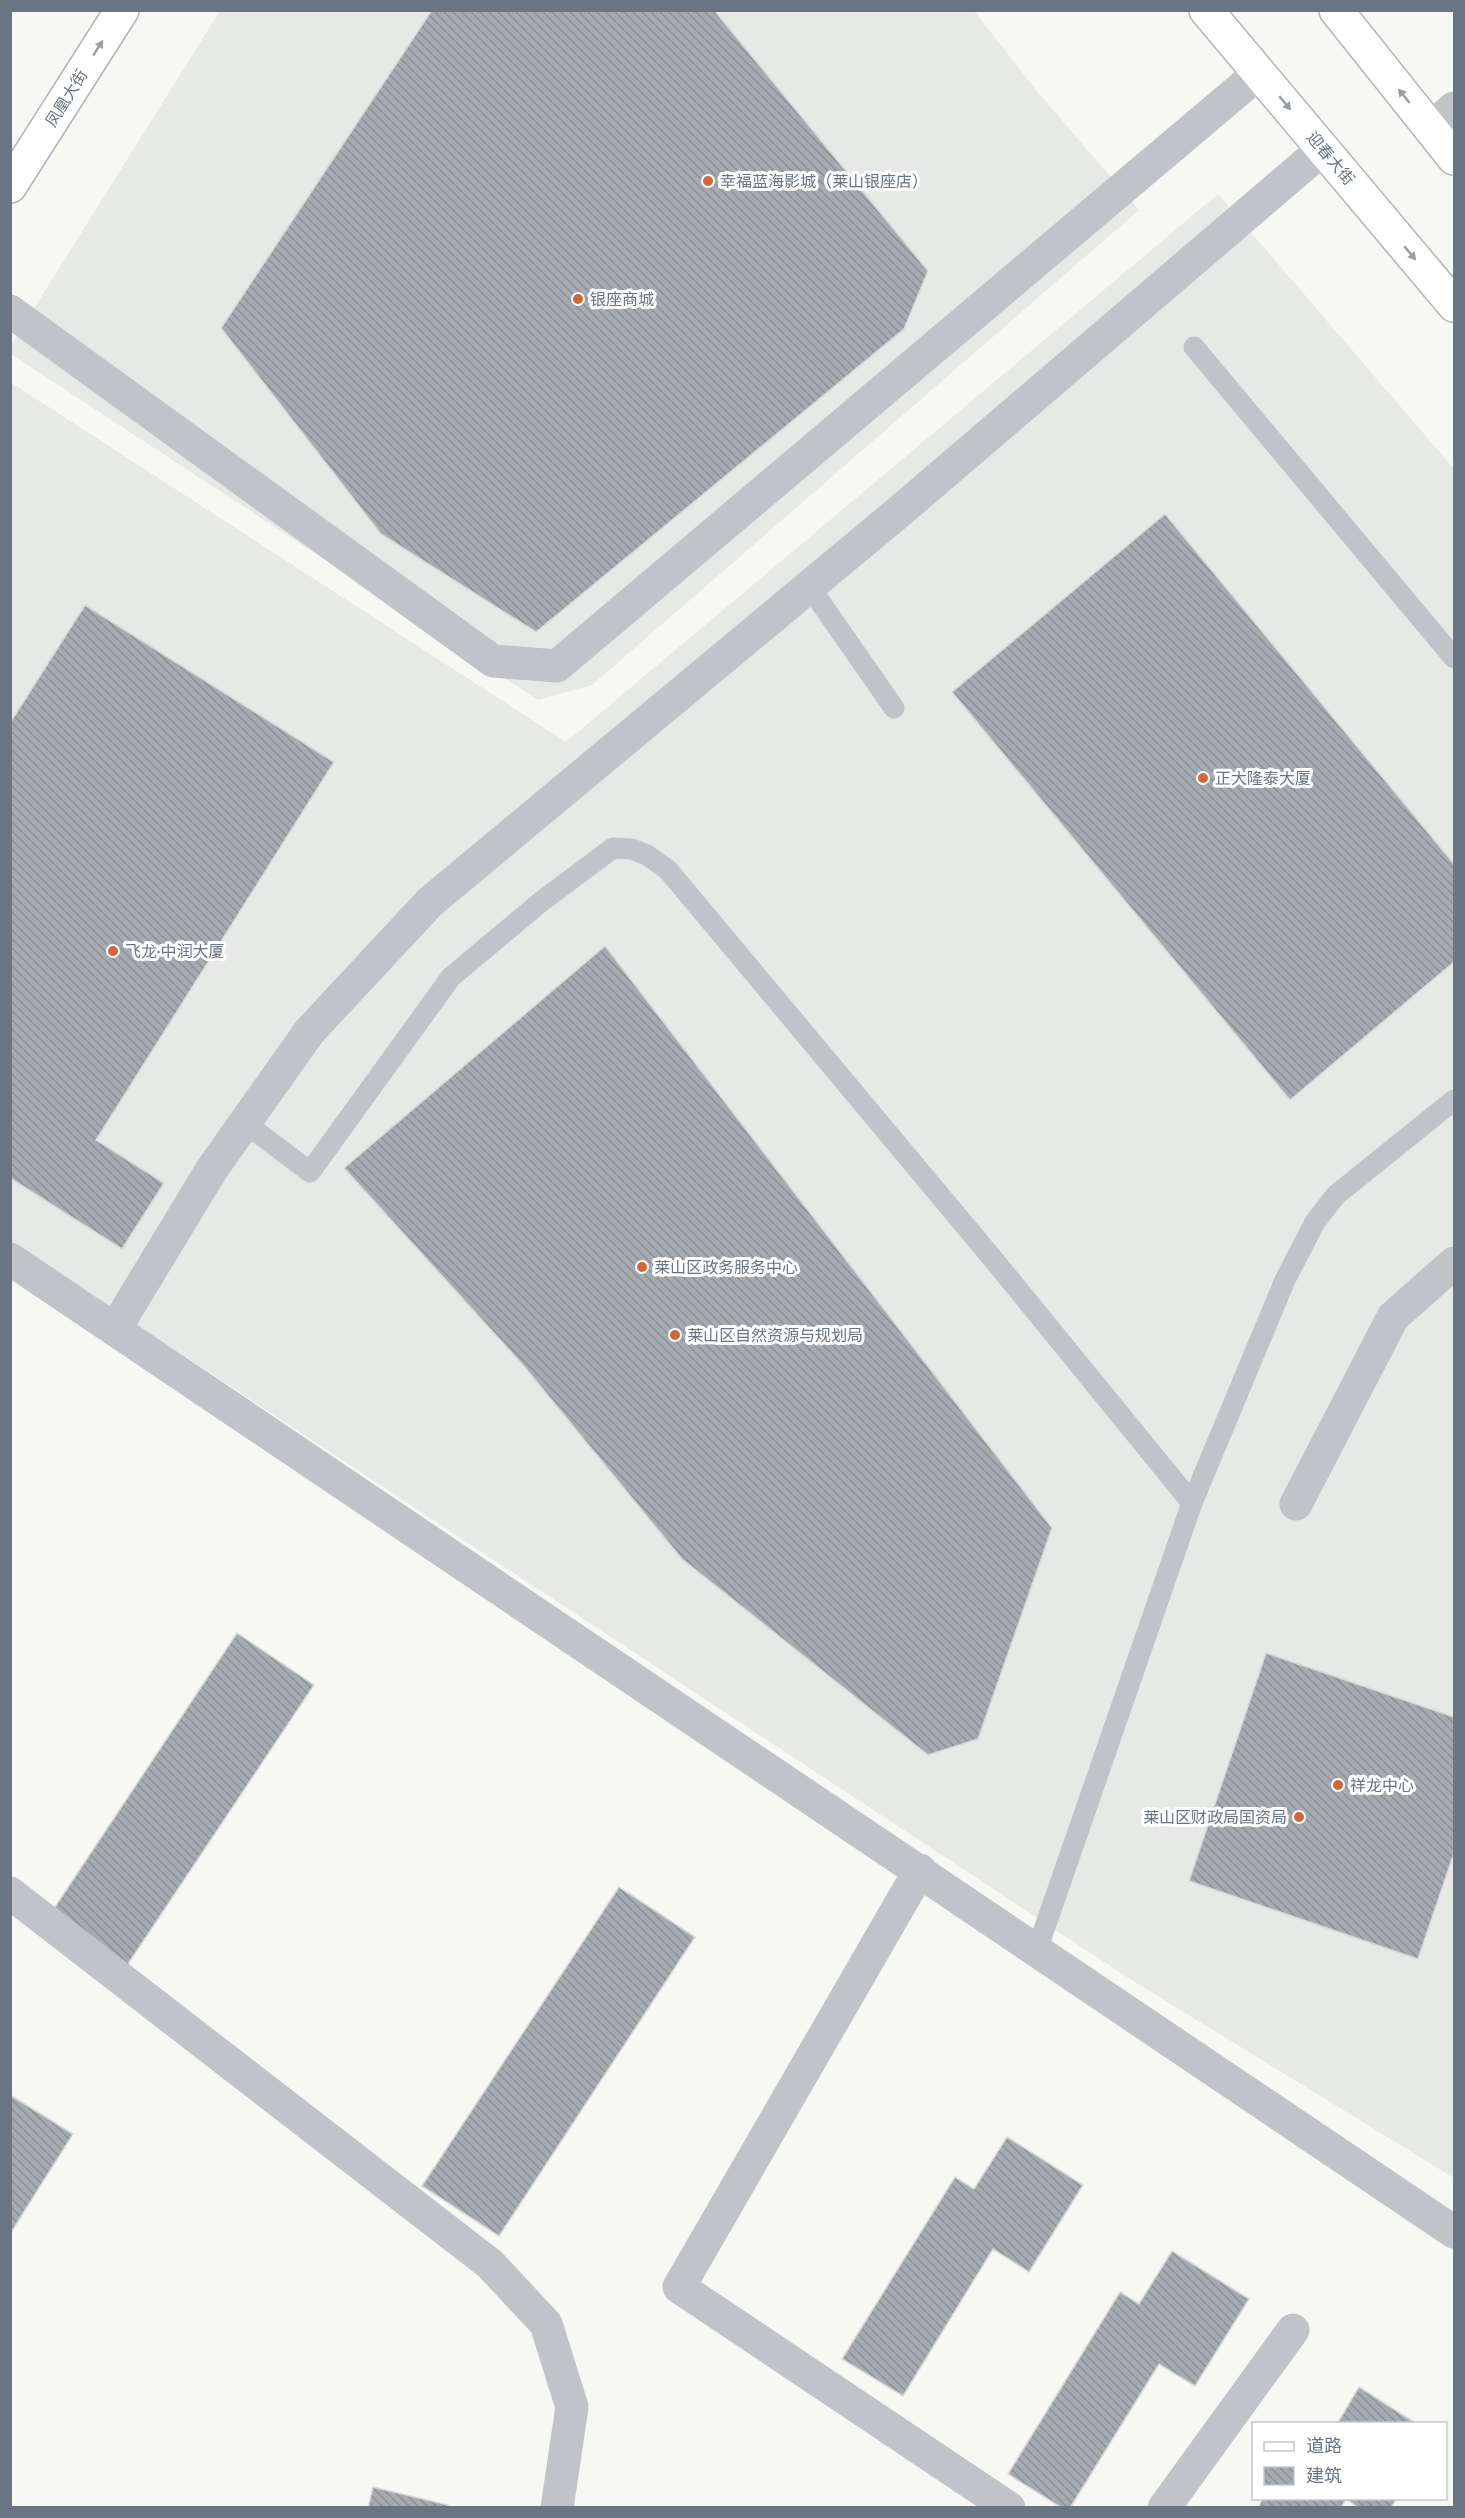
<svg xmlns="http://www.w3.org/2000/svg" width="1465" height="2518" viewBox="0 0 1465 2518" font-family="'Fira Sans Condensed','Noto Sans SC',sans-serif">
<defs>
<pattern id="building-back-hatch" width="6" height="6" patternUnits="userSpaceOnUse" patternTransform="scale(1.5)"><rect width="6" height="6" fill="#a5abb1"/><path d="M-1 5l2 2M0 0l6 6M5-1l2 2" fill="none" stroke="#8a9095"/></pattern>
</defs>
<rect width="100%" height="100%" fill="#f7f7f4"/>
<path fill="#e7e9e7" d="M220,11H974L1036,90L1139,210L592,685L538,700L11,354L10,347Z
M1218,194L1454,469V2178L1130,1979L11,1242L10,382L566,742Z"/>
<path fill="url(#building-back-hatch)" stroke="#d8d8d7" stroke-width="1.5" d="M432,10H714L928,271L904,329L536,632L381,534L221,328Z
M1165,514L1454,864V962L1290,1100L952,692Z
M85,605L334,762L96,1140L164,1183L122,1249L10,1178V723Z
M605,946L1052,1528L978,1739L928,1755L682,1559L523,1365L344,1168Z
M237,1633L314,1685L116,1982L39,1931Z
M1266,1653L1454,1717V1853L1418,1959L1189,1881Z
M619,1887L695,1937L499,2236L422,2186Z
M10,2095L73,2134L10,2234Z
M1007,2137L1083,2185L1029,2272L993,2249L903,2396L842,2359L955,2177L974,2189Z
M1172,2251L1249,2299L1195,2386L1159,2364L1070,2508H1062L1008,2474L1120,2292L1139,2304Z
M1359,2387L1417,2424H1337Z
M373,2487L448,2505L447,2508H368Z
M1263,2498H1397L1391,2508H1359L1346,2499L1341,2508H1258Z"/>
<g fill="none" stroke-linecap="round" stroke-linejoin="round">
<g stroke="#b1b5ba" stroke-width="36">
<path id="secondary" d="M10,186L122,10"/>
</g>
<g stroke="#b2b5b9" stroke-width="36">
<path id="primary" d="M1206,10L1454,305
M1336,10L1454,158"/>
</g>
<path stroke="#c0c3c7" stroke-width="21" d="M1194,347L1454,658
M809,586L894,708
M245,1123L310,1172L451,977L542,901L613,848L632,849L647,855L668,870L993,1259L1192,1503
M1037,1950L1192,1503L1285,1280L1315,1222L1336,1195L1454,1100"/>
<path stroke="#c0c3c7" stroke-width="33" d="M1430,129L1454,108
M10,311L493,661L557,666L1259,73
M10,1259L1454,2232
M115,1329L212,1169L309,1032L430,902L900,511L1323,149
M1296,1504L1393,1317L1454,1263
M920,1870L679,2287L1009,2508
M10,1893L490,2264L546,2324L572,2407L557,2508
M1164,2508L1293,2330"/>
<use href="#secondary" stroke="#fff" stroke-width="33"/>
<use href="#primary" stroke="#fff" stroke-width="33"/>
</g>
<defs><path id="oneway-solid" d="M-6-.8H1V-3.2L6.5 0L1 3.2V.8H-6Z" transform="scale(1.5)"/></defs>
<g fill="#969ea8">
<use href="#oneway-solid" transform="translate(98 48) rotate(-58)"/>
<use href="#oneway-solid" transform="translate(1404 96) rotate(-129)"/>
<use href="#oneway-solid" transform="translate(1285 103) rotate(50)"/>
<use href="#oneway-solid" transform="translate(1410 253) rotate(50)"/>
</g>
<g fill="#d26639" stroke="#fff" stroke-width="2">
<circle cx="708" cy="181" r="6"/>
<circle cx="578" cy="299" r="6"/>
<circle cx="1203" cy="778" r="6"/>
<circle cx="113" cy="951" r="6"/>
<circle cx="642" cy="1267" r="6"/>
<circle cx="675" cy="1335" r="6"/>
<circle cx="1338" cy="1785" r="6"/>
<circle cx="1299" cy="1817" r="6"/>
</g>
<g text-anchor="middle" stroke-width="6" stroke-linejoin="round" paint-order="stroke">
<g font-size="16" fill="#697582" stroke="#fff">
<text transform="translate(66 98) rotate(-58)" y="6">凤凰大街</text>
<text transform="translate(1331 158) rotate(50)" y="6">迎春大街</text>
</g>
<g font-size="16" fill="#697582" stroke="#fff" text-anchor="start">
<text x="720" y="187">幸福蓝海影城（莱山银座店）</text>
<text x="590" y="305">银座商城</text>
<text x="1215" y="784">正大隆泰大厦</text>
<text x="125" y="957">飞龙·中润大厦</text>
<text x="654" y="1273">莱山区政务服务中心</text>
<text x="687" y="1341">莱山区自然资源与规划局</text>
<text x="1350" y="1791">祥龙中心</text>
<text x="1287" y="1823" text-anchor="end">莱山区财政局国资局</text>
</g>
</g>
<rect width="1465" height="2518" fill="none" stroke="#697582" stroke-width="24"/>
<rect x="1252" y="2422" width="195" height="78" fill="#ffffff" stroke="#c3c8cd" stroke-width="1.5"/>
<rect x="1264" y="2442" width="30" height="9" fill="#ffffff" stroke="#c3c8cd" stroke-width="1.5"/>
<text x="1306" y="2452" font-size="18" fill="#697582">道路</text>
<rect x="1264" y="2467" width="30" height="18" fill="url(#building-back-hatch)" stroke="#c3c8cd" stroke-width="1.5"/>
<text x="1306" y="2482" font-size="18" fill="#697582">建筑</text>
</svg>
